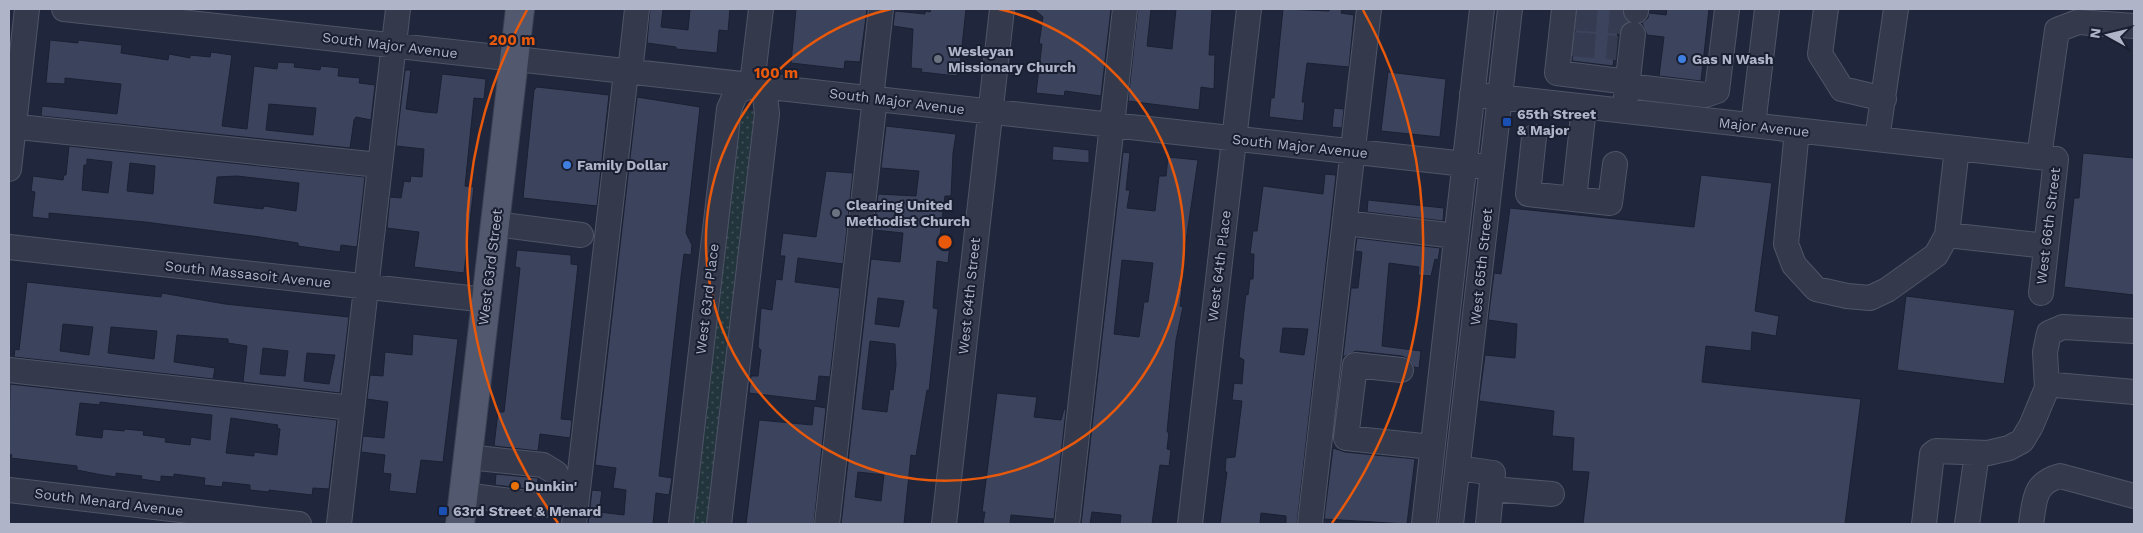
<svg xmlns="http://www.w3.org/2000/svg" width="2143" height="533" viewBox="0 0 2143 533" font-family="'Work Sans',sans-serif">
<defs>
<pattern id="grass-dots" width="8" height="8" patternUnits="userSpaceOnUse" patternTransform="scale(1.25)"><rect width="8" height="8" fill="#22353d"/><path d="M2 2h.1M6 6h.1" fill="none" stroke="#405058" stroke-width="1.8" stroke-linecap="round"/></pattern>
</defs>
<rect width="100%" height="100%" fill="#20273c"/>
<path fill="url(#grass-dots)" d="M734,109L757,111L710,524H686Z"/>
<path fill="#3c435d" stroke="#1b2133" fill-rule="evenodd" d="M650,9H663L661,27L688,30L690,9H730L728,31L719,30L717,53L676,49V47L647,43Z
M796,9H867L860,62L845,61L844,69L791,63Z
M931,9H966L960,65L958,64L957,76L921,72L922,69L911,68L913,29L893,26L895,11L925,14V11L930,12Z
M1034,9H1111L1101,96L1065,91L1064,96L1036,93L1042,44H1039L1043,17Z
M1138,9H1151L1147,46L1172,49L1176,9H1212L1209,55H1215L1214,89L1201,87L1199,110L1128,101Z
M1283,9L1329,11V9H1342L1341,13L1354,15L1349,67L1307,63L1302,102H1305L1303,121L1269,117L1271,98H1274Z
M1577,9H1622L1628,21L1618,32L1613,66L1572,61Z
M1667,9H1709L1701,81L1659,76L1664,37L1647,35L1642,23L1648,18L1649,13L1666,15Z
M50,40L78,43V40L122,45L121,53L168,60L169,54L190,58V55L210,57L211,52L232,55L222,126L247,129L254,66L277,69L278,62L295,63L294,67L320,70L321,66L339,68L338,76L360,78L359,83L375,85L371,120L356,117L354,120L350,148L41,116L42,106L117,114L121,84L65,78V84L46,83ZM269,104L316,108L313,135L266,130Z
M405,70H411L406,109L425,112L437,113L442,74L486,79L484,99L474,98L465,186L474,187L464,273L414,267L419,232L387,228L390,197L401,198L404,181L410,182L411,176L422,177L424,149L396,146Z
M1388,72L1446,79L1440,137L1381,131Z
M537,87L609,95L597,206L523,198L534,90Z
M637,97L700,107L686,233L692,245L691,255L684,254L681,277L659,476L672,478L669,495L656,493L653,524H588L592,490L602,491L599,512L624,515L626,490L613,488L616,468L595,465Z
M1334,108L1344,109L1342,128L1332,127Z
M886,126L956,134L953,153L951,196H945L939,243L950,244L948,263L937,261L933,308L938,309L929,391L927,390L916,456L911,455L904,524H841L871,259L900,262L903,233L874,230L878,194L916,196L919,171L881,168ZM878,298L904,301L899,327L875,324ZM870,341L895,344L896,365L893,390L890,389L887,412L862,409ZM858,472L884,475L881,501L855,497Z
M69,146L365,177L357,247L341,245L340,252L298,246V243L260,237L145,222L49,213V219L32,217L35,192L31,191L33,176L63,180L64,175H66ZM87,159L112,162L108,193L82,190L84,165H87ZM130,163L155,166L153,194L127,191ZM237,176L299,183L296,211L264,206L263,209L214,203L217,177Z
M1053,146L1089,150V163L1052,160Z
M1123,152L1130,153L1126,190H1130L1127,208L1155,211L1159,176H1166L1168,157L1198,160L1179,288L1182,289L1180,306L1183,307L1176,340L1167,432H1169L1167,449L1171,450L1169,466L1160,465L1152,524H1120L1121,515L1092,512L1090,524H1081ZM1122,260L1153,263L1148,302H1144L1139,337L1114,334Z
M2083,153L2134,158V295L2064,287L2074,198H2079Z
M826,171L853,173L843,264L798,258L795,282L840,288L830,377L819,376L816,401L749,393L751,376H758L761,350L758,347L761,308L772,310L776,279L782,280L785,256H780L783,233L816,237Z
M1325,174L1336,175L1297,524H1286V516L1261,513L1260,524H1220L1227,472H1225L1226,458L1235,457L1242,401L1232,400L1234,383L1242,384L1244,360L1239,357L1244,311L1246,294L1248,295L1250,279H1253L1254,254H1250L1253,231H1257L1263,186L1323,194ZM1283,328L1308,329L1304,355L1280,352Z
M1701,175L1772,183L1755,311L1779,316L1776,336L1752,332L1751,351L1706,346L1702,382L1861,399L1845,524H1583L1589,472L1572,471L1574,438L1552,436L1554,411L1479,401L1485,355L1515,358L1517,324L1488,320L1494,273L1501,274L1510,208L1694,227Z
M1368,200L1444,208L1443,221L1367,212Z
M1357,238L1440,248L1438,260L1435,259L1431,276L1418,275L1419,267L1389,263L1382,346L1421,351L1419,368L1414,367L1409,359L1402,356L1356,351L1343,357L1351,288H1358L1362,252L1355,251Z
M517,250L571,255V264L578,265L561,419L572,420L570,438L540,434L538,451L494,446L498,412H504L520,268L515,267Z
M27,282L161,297L162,293L225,304L349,317L340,393L243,382L247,346L228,343V339L177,335L174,362L215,368L213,379L14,357L15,349L19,350ZM63,324L93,327L89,355L60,351ZM111,327L157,331L154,359L108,353ZM263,348L288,351L285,376L260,374ZM307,353L335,355L329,384L304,381Z
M1906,296L2015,310L2004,384L1897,370Z
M413,334L458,339L443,462L421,460L416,494L389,491L391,474L383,473L385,455L361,452L363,436L384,438L388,402L367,399L370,375L383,376L385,352L412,355Z
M10,384L337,420L329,489L313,488L312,495L269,490V492L250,490V485L223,482L222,487L204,485L205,478L174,474V477L161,476V482L141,479L142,476L116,473V477L97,474L77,470V466L11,458L12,455L9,454ZM100,402L212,415L210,440L191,437L190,445L165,442L166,438L143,435L144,431L125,429L124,431L103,429L102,438L76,435L80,403L100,405ZM231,418L278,425L277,428L280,429L277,455L254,452V456L226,453Z
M997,393L1037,397L1034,417L1061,420L1064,409L1066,410L1054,519L1011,515L1010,524H983L985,512H982Z
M814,406L826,408L814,524H746L759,420L812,425Z
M1333,448L1345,452L1415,459L1407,524L1324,519Z
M496,474L538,478L537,490L495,485Z"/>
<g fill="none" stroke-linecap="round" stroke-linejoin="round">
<path stroke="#353c51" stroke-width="24" stroke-dasharray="24 12" stroke-linecap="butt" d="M1573,18L1634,23
M1571,44L1617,48"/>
<g stroke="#4f5467" stroke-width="26">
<path id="minor" d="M64,9L1492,167
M1564,9L1557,73L1628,82
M1826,9L1820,54L1842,89L1884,99
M1636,11V9
M630,72L637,9
M752,84L761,9
M1627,86L1705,95L1717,91L1727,9
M1472,94L2056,159L2041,293
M1626,97L1633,34
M871,98L881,9
M1753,125L1767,9
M9,126L379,165
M1797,130L1786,244L1794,265L1816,289L1847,296L1870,298L1887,290L1936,255L1947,235L1957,148
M1534,137L1528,194L1610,203L1615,164
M1877,139L1896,9
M2039,157L2057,30L2078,22L2134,26
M9,169L27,9
M1574,199L1584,107
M1345,223L1456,236
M495,224L581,235
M1947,235L2046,246
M9,247L487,300
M9,370L352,408
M1401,370L1355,365L1346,438L1432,447
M2047,388L2055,385L2134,392
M1458,468L1493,473L1488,524
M1492,489L1552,494
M9,490L299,524
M464,495L544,505C558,500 561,486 556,473L543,465L468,457
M339,524L398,9
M574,524L626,72
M681,524L729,109L736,93L752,84
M719,524L767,114L765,96L752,84
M827,524L875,98
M944,524L1002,9
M1067,524L1125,9
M1190,524L1249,9
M1310,524L1369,9
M1424,524L1482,9
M1451,524L1510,9
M1924,524L1932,454L1936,451L1988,453L2009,448L2022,441L2031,426L2047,388L2045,352L2049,333L2063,327L2134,331
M1967,524L1977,453
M2031,524C2035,501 2033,483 2060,476L2134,496"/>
</g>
<g stroke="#3d4355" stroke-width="30">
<path id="major" d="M460,524L520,9"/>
</g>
<use href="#minor" stroke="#343a4c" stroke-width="24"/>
<use href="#major" stroke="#52586d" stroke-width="28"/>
</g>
<g fill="none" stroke="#e8590c" stroke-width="2.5">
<path d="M999 9A239 239 0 1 1 891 9"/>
<path d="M558 523A478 478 0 0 1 527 10M1363 10A478 478 0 0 1 1332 523"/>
</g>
<g fill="#6b7280" stroke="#191f31" stroke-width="2">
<circle cx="938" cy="59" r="5"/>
<circle cx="836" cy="213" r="5"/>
</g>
<g fill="#3f7fe0" stroke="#191f31" stroke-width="2">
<circle cx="1682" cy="59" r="5"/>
<circle cx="567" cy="165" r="5"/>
</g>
<g fill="#1a4fb4" stroke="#191f31" stroke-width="2">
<rect x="1502" y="117" width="10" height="10" rx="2.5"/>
<rect x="438" y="506" width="10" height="10" rx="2.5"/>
</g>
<circle fill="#e8710a" stroke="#191f31" stroke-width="2" cx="515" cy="486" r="5"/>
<g text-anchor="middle" stroke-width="4" stroke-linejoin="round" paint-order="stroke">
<g font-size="14" fill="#afb4c8" stroke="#191f31">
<text transform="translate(390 45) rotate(7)" y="5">South Major Avenue</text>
<text transform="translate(897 101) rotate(7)" y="5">South Major Avenue</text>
<text transform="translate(1764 127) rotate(6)" y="5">Major Avenue</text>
<text transform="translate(1300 146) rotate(6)" y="5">South Major Avenue</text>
<text transform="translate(2048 226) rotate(-83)" y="5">West 66th Street</text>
<text transform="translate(1219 266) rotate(-83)" y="5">West 64th Place</text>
<text transform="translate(490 267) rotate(-83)" y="5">West 63rd Street</text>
<text transform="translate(1481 267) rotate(-84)" y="5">West 65th Street</text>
<text transform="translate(248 274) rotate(6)" y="5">South Massasoit Avenue</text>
<text transform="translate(969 296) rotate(-84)" y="5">West 64th Street</text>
<text transform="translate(707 299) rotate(-83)" y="5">West 63rd Place</text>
<text transform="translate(109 502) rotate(7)" y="5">South Menard Avenue</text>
</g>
<g font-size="14" font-weight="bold" fill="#afb4c8" stroke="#191f31" text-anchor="start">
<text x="948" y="56">Wesleyan<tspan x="948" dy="16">Missionary Church</tspan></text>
<text x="1692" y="64">Gas N Wash</text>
<text x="1517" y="119">65th Street<tspan x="1517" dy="16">&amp; Major</tspan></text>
<text x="577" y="170">Family Dollar</text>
<text x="846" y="210">Clearing United<tspan x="846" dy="16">Methodist Church</tspan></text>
<text x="525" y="491">Dunkin'</text>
<text x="453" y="516">63rd Street &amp; Menard</text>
</g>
</g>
<circle cx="945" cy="242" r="8" fill="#e8590c" stroke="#191f31" stroke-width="2.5"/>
<g font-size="15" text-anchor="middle" font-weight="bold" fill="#e8590c" stroke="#191f31" stroke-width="4" stroke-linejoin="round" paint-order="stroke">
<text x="512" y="45">200 m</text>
<text x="776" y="78">100 m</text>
</g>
<rect width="2143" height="533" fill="none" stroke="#afb4c8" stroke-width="20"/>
<g transform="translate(2108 35) rotate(278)" stroke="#191f31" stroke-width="4" paint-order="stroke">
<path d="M0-4L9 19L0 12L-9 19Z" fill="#afb4c8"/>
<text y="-8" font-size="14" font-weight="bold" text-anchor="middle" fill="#afb4c8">N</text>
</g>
</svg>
